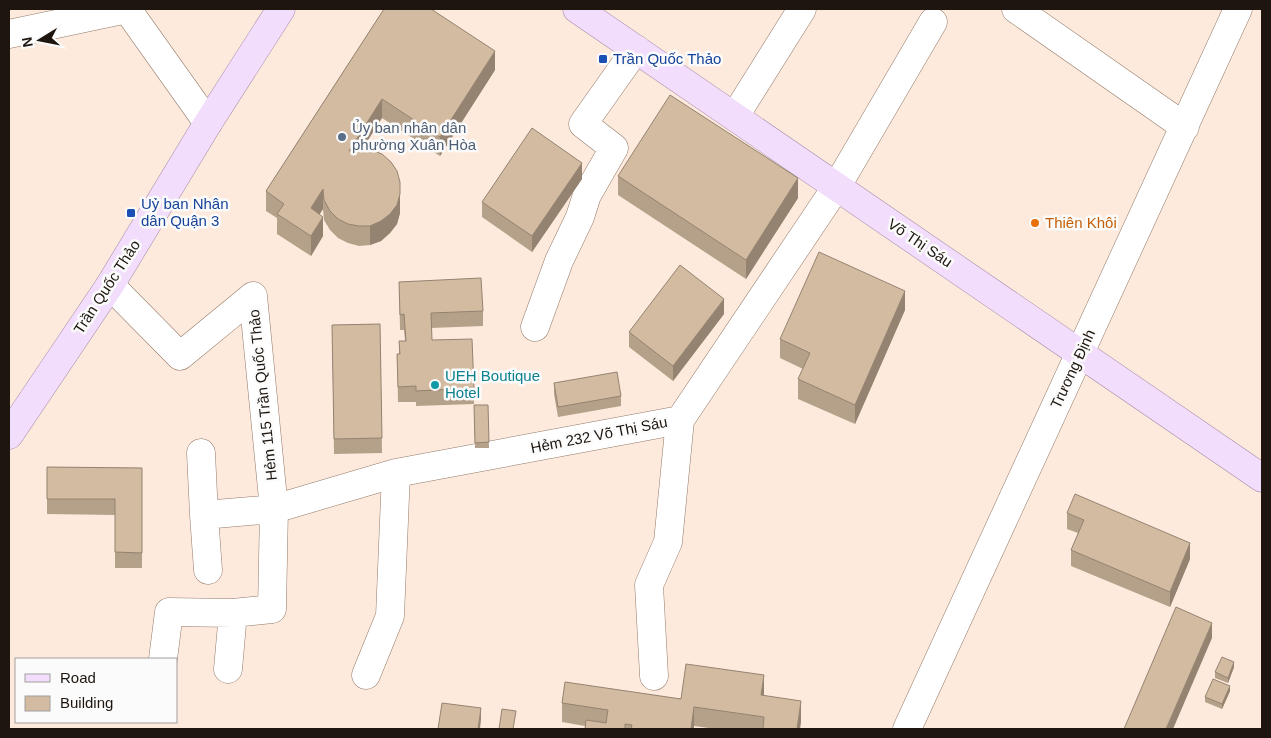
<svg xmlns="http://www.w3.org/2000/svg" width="1271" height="738" viewBox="0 0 1271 738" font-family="Arial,sans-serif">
<rect width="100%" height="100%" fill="#feeadc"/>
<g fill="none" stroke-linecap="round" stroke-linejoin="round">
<g stroke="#917a6a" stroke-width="29">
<path id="minor" d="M127,9L208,123
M1016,9L1185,127
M9,34L127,9
M735,116L802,9
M110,285L180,356L253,296L274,509L272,609L233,613L169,612L163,659
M535,327L559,261L580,217L587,195L614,148L583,124L636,49
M201,453L204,515
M208,570L204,515L274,509L396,473L680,420L837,186L933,22
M228,669L233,613
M366,675L390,616L396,473
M654,676L649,585L668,542L680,420
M907,729L1238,9"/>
</g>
<g stroke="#a289a7" stroke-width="29">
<path id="major" d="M577,9L1262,478
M9,435L110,285L208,123L281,9"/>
</g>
<use href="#minor" stroke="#fff" stroke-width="28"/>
<use href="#major" stroke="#f2defc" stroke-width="28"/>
</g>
<path fill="#b5a18a" d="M384,9L495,70L440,156L382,118L362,149L400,213L397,224L390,233L381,241L370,245L359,246L348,243L338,238L330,230L324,220L323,209L319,214L323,236L311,256L277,234V218L266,211V191Z
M618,176L798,198L746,279L618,195Z
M582,179L532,252L482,217V202Z
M399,282L483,311V326L431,328L432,340L474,388V404L416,406V402H398L397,354H399V341H405L404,330H400Z
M905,310L855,424L798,399V379L803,369L780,358V339Z
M724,314L673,381L629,347V332Z
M380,324L382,453L334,454L332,325Z
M554,383L621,396V406L558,417L554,394Z
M474,405H488L489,448H475Z
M47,467L142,468V568H115V515L47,514Z
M1067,513L1190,559L1170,607L1071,566V550L1078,533L1067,529Z
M1234,667L1228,683L1215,678V672Z
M1230,691L1222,709L1205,702V697Z
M764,695L801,720L800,729H716L694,726V729H585V726L562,722V703Z"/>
<path fill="#948371" d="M495,51V70L440,156V137Z
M382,99V118L349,170V151Z
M582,163V179L532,252V236Z
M798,178V198L746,279V260Z
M400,182V213L397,224L390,233L381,241L370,245V226Z
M323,189V209L311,228V208Z
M323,217V236L311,256V236Z
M905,291V310L855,424V405Z
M724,299V314L673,381V366Z
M1190,543V559L1170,607V592Z
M1212,623V638L1173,729H1166Z
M1234,662V667L1228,683V678Z
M764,675V695L761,714V695Z
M1230,686V691L1222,709V704Z
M801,701V720L800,729H797Z
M694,707V729H691Z
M481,708V719L480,729H478Z"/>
<path fill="#d3bba1" stroke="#948371" d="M384,9H431L495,51L440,137L382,99L349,151L360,149L371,150L382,154L391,162L397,171L400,182V194L397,205L390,214L381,221L370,226H359L348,224L338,219L330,211L324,200L323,189L311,208L323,217L311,236L277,214L284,204L266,191Z
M670,95L798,178L746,260L618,176Z
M532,128L582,163L532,236L482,202Z
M819,252L905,291L855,405L798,379L810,353L780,339Z
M680,265L724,299L673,366L629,332Z
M481,278L483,311L431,313L432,340L472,339L474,388L416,391V386L398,387L397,354H400L399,341H406L404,314L400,315L399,282Z
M380,324L382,438L334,439L332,325Z
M617,372L621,396L558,407L554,383Z
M474,405H488L489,442L475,443Z
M47,467L142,468V553L115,552V499H47Z
M1075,494L1190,543L1170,592L1071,550L1084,520L1067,513Z
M1176,607L1212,623L1166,729H1124Z
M1222,657L1234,662L1228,678L1215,672Z
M686,664L764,675L761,695L801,701L797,729H763L764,717L694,707L691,729H631L632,725L625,724V729H585L586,720L606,723L608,710L562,703L565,682L681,699Z
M1213,679L1230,686L1222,704L1205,697Z
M442,703L481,708L478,729H438Z
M502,709L516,711L513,729H499Z"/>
<g fill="#1a4fb4" stroke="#fbfbfb" stroke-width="2">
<rect x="598" y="54" width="10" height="10" rx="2.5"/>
<rect x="126" y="208" width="10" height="10" rx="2.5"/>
</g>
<circle fill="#5c6f8a" stroke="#fbfbfb" stroke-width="2" cx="342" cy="137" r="5"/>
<circle fill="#e8710a" stroke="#fbfbfb" stroke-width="2" cx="1035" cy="223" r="5"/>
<circle fill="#0f9aa8" stroke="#fbfbfb" stroke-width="2" cx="435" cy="385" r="5"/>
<g text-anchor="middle" stroke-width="5" stroke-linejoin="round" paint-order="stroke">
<g font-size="15" fill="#164399" stroke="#fbfbfb" text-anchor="start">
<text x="613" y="64">Trần Quốc Thảo</text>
<text x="141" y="209">Uỷ ban Nhân<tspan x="141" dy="17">dân Quận 3</tspan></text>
</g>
<g font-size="15" fill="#4e5e75" stroke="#fbfbfb" text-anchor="start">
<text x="352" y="133">Ủy ban nhân dân<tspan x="352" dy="17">phường Xuân Hòa</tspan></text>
</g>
<g font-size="15" fill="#c56008" stroke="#fbfbfb" text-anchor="start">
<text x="1045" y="228">Thiên Khôi</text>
</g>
<g font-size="15" fill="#1d150e" stroke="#fbfbfb">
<text transform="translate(920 243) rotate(34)" y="5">Võ Thị Sáu</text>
<text transform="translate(107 287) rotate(-57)" y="5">Trần Quốc Thảo</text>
<text transform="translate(1073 369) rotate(-65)" y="5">Trương Định</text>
<text transform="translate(263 395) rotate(-96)" y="5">Hẻm 115 Trần Quốc Thảo</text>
<text transform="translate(599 435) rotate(-11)" y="5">Hẻm 232 Võ Thị Sáu</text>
</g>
<g font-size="15" fill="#0d838f" stroke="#fbfbfb" text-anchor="start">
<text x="445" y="381">UEH Boutique<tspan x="445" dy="17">Hotel</tspan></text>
</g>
</g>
<rect width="1271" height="738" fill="none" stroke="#1d150e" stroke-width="20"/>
<rect x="15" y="658" width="162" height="65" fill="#fbfbfb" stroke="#a29f9c"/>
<rect x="25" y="674" width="25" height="8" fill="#f2defc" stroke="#a29f9c"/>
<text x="60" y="683" font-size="15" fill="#1d150e">Road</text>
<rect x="25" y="696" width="25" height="15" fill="#d3bba1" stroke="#a29f9c"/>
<text x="60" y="708" font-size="15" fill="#1d150e">Building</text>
<g transform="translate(40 40) rotate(260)" stroke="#fbfbfb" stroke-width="4" paint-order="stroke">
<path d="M0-4L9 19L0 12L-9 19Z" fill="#1d150e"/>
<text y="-8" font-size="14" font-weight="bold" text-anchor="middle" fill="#1d150e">N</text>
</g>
</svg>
